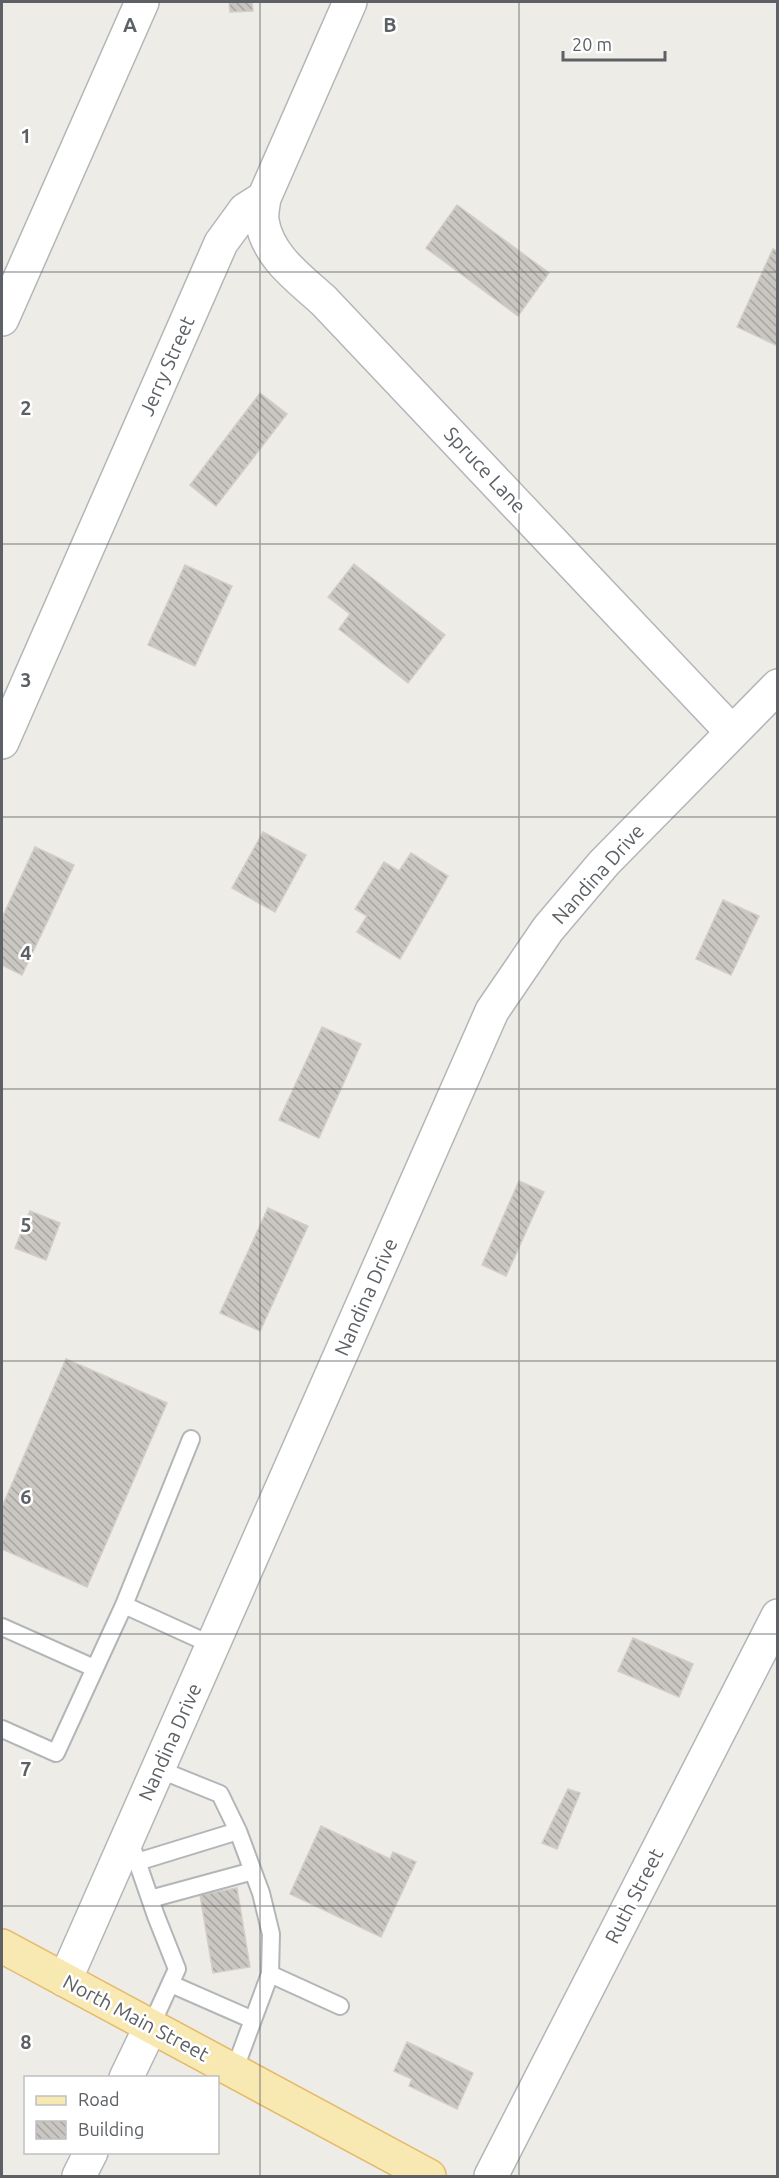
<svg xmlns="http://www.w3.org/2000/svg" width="779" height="2178" viewBox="0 0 779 2178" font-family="Ubuntu,sans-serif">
<defs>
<pattern id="building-back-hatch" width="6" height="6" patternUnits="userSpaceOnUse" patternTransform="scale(1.5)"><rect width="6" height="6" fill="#cac7c2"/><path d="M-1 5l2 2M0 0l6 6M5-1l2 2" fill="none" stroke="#a7a5a1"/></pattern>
</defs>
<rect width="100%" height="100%" fill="#eeece6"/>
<path fill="url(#building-back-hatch)" stroke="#d3cdc5" stroke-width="1.5" d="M229,2H252L253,11L230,12Z
M457,205L549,273L518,316L426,248Z
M773,249L778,251V346L737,327Z
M260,393L287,414L216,506L190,485Z
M354,564L445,635L408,683L339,629L350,614L328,597Z
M185,565L232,586L195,666L148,645Z
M263,832L306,855L275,912L232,888Z
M35,847L74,865L22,975L2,965V918Z
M411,853L448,876L400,959L357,932L367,916L355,909L384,862L399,871Z
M723,900L759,916L731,975L696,959Z
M322,1027L361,1044L319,1138L279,1120Z
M519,1181L544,1192L506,1276L482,1265Z
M268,1208L308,1226L260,1331L220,1313Z
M30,1211L60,1223L46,1260L15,1248Z
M66,1359L167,1403L87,1587L2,1549V1507Z
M633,1638L693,1664L679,1697L618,1671Z
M568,1789L580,1793L557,1849L542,1843Z
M321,1826L390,1859L393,1852L416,1862L381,1937L290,1894Z
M237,1888L250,1967L213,1973L200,1895Z
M407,2042L473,2073L457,2109L409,2086L412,2079L394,2071Z"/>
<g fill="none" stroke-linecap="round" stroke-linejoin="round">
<g stroke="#b3b6b9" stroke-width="20">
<path id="lane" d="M191,1439L124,1605L212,1645
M2,1627L94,1668
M2,1729L56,1753L124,1605
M158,1769L220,1794L238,1831L261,1893L271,1934L270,1974L234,2071
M129,1838L156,1916L177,1969L151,2026
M137,1862L238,1831
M150,1899L253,1871
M270,1974L340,2006
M171,1984L253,2020"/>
</g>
<g stroke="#b3b6b9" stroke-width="36">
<path id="street" d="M264,198C263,205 261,214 262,221C268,257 299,278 324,301L732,732
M2,319L142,2
M2,742L221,243L245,210L264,198L350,2
M65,1980L492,1011L548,929L604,863L778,686
M126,2078L151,2026
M79,2176L91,2152
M491,2176L778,1616"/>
</g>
<g stroke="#e5b968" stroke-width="36">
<path id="primary" d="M2,1946L429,2176"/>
</g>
<use href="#lane" stroke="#fff" stroke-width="16"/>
<use href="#street" stroke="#fff" stroke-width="33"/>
<use href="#primary" stroke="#f8e8b1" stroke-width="33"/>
</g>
<path fill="none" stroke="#5d6165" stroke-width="1.5" stroke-opacity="0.55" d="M260,2V2176M519,2V2176M2,272H778M2,544H778M2,817H778M2,1089H778M2,1361H778M2,1634H778M2,1906H778"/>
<g text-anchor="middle" stroke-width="5" stroke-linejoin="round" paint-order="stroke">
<g font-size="20" fill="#5d6165" stroke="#fff">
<text transform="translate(167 366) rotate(-66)" y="7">Jerry Street</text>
<text transform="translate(485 470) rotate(47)" y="7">Spruce Lane</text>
<text transform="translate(598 874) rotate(-48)" y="7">Nandina Drive</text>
<text transform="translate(366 1297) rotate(-66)" y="7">Nandina Drive</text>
<text transform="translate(170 1742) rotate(-66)" y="7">Nandina Drive</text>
<text transform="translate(634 1896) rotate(-63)" y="7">Ruth Street</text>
<text transform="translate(136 2018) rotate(28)" y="7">North Main Street</text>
</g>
</g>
<g font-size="20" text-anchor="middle" font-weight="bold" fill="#5d6165" stroke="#fff" stroke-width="5" stroke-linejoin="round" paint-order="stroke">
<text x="130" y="32">A</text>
<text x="390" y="32">B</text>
<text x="26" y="143">1</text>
<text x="26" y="415">2</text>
<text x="26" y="687">3</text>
<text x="26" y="960">4</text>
<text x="26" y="1232">5</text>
<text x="26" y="1504">6</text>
<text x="26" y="1776">7</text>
<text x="26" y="2049">8</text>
</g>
<rect width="779" height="2178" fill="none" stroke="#5d6165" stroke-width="6"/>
<rect x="24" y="2076" width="195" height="78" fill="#ffffff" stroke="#bec0c1" stroke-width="1.5"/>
<rect x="36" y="2096" width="30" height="9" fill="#f8e8b1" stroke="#bec0c1" stroke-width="1.5"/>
<text x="78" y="2106" font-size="18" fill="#5d6165">Road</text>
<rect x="36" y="2121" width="30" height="18" fill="url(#building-back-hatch)" stroke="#bec0c1" stroke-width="1.5"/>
<text x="78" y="2136" font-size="18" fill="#5d6165">Building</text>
<path d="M563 51v9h102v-9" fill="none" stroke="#5d6165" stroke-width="3"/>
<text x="572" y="51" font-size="18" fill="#5d6165" stroke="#ffffff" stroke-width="4.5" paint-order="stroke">20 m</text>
</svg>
